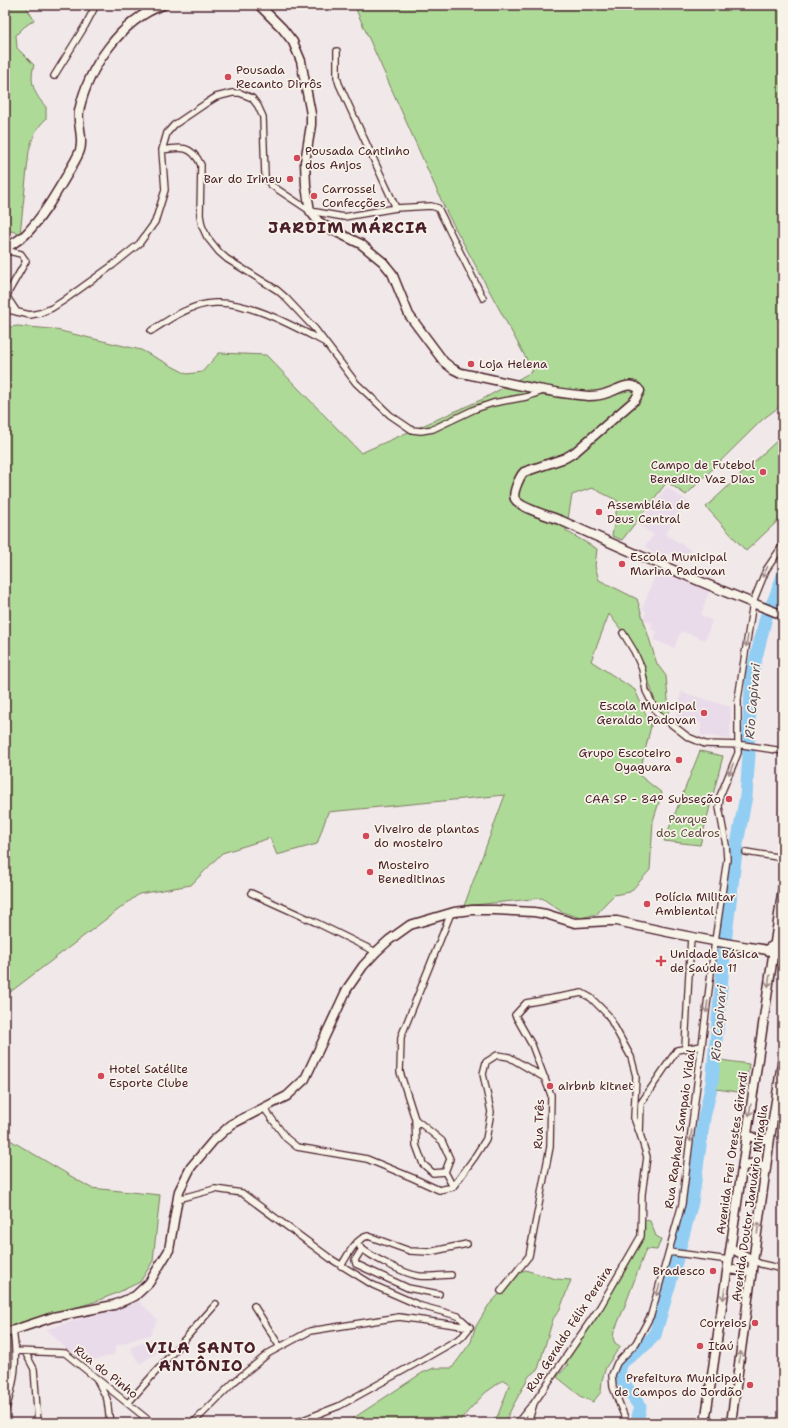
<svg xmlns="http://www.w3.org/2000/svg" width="788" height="1428" viewBox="0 0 788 1428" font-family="'Shantell Sans',sans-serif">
<rect width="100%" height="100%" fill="#f1e8e9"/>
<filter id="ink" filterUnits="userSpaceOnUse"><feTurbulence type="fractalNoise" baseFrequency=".025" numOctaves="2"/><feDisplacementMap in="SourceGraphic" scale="8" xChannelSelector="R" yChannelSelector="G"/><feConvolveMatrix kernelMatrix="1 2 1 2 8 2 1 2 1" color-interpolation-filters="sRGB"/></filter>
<g filter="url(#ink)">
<path fill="#eadbea" d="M667,487L688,502L665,534L691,550L686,560L671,554L655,555L645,546L654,535L637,524Z
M657,570L709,591L701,615L712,621L705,640L681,631L674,648L654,640L657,632L651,629L652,623L643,620L646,611L642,609Z
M681,692L731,707L730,739L701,735V723L676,718Z
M139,1301L157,1320L151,1334L116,1346L114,1355L98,1359L82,1360L65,1348L47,1329Z
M150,1339L161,1350L140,1364L130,1348Z"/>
<path fill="#aeda97" stroke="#7c7c61" d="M5,5H25L34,20L24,27L16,35L17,48L34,65C29,82 34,94 46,107V119C35,129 33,136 29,151L20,234L11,231L5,232Z
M354,5H783V404L763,419L686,495L667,482L622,540L612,536L618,501L592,488L572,495L566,531L597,549L595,566L599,580L637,599L657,664L666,676L669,711L665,716L658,711L649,682L633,645L609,614L591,661L635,690L651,726L639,775L662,793L653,821L650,870L630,892L614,895L604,905L597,914L581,918L562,912L542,898L464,906L505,795L328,812L317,844L277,855L270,838L222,853L191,885L139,894L5,996V328L17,326L52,329L141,350L187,374L202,372L219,353L266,355L361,453L483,399L533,371L447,213Z
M782,436L783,516L746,551L706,507Z
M700,751L723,756L700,845L664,841Z
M720,1060L749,1064L745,1093L716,1089Z
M5,1137L91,1188L160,1195L153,1261L140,1282L117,1293L94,1302L5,1329Z
M642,1219L650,1221L656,1236L661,1239L657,1250L646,1249L624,1308L614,1332L613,1338L615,1343L621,1347L617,1351L606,1367L602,1380L601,1392L593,1402L582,1397L557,1377L568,1365L565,1360L635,1251L645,1228Z
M525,1270L556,1279L571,1280L560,1309L553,1319L538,1369L529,1376L507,1417L502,1423H491L498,1415L510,1384L503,1380L485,1393L457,1423H346L422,1373L434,1368H452L471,1342L475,1328L488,1306L519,1273Z"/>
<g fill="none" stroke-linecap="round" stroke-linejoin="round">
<path stroke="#92cef3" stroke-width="13" d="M637,1423L640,1407L619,1376L621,1363L645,1345L655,1335L676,1262L692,1202L704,1118L712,1083L726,935L737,844L746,796L749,755L748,739L752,674L766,617L774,600L783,576"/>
<g stroke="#4a1f2b" stroke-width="8">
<path id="street" d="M337,51V77L339,84L396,208
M54,76L85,26L96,5
M162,150C181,147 192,145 201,165L200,215L202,226L207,237L219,252L227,259L277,290L285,297L315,329L356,383L390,415L412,430L421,431L433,429L475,409L493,403L526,397L543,391
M5,250L21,254L26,261L9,291L7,297L17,312
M5,309L30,315L40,313L52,308L63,301L113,265L139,244L155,222L165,190L162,150L167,133L174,125L208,102L216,97L232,93H240L252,98L258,106L263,117L265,176L267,180L271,185L310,211L344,217L396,208L431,206L438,208L483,298
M151,331C171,318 191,304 215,303C249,301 295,327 324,342
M623,633L634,651L642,669L646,691L657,713L688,737L705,744L743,745L783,751
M746,852L783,858
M251,893L315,922L376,952
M685,1048L691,936
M264,1108L286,1138L297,1147L367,1159L413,1178L439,1190L453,1187L474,1158L486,1139L491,1112L483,1074L486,1062L497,1055L509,1057L545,1078
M415,1119L442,1141L450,1159L445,1172L453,1187
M445,1172L433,1173L423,1164L416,1145L415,1119L400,1072L401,1037L451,913
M178,1199L215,1189L242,1193L331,1259L373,1285L421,1306L458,1316L470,1327
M360,1247C371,1257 405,1274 419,1276C429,1277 440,1275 451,1275
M362,1249L355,1260L356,1264L408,1288L439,1294
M669,1252L729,1260
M754,1261L761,1264L783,1269
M341,1266C348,1255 355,1239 368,1236L410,1251L429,1252L467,1244
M501,1291L529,1256L550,1147L551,1095L532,1045L515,1015L526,1003L582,993L591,998L608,1015L631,1057L636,1076L634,1118L640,1134
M254,1306L280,1347
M16,1351L65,1353L152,1423
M25,1352L34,1369L38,1423
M97,1380L107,1399L110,1423
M128,1403L216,1304
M5,1411C15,1383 18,1360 13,1330
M193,1423L234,1382L269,1353L310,1331L399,1317L470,1327
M295,1423L339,1406L422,1360L462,1337L470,1327
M517,1423L531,1406
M528,1423L534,1403L600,1307L641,1236L642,1194L647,1157L640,1134L641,1103L677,1050L702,1046
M625,1423V1418L613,1387L612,1375L617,1363L636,1343L651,1315L682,1204L715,941L727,859L726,845L719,807L720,796L738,753V699L753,602L766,570L783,545"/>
</g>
<g stroke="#4a1f2b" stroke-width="11">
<path id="secondary" d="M259,5L282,28L293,42L301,61L311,114V125L305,162L306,186L310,211L318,221L330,229L361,244L383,262L392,273L409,315L444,362L453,369L461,373C503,381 546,393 589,396C594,396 602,395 607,393C618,390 632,379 640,391L635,400L575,452L565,458L524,472C520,476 512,493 515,499C521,509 551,516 562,521C635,554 708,586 783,615
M5,249C12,244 19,240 25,235C42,218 55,195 67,175C71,167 77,159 80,150C84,138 77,124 79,111C88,68 121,20 163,5
M769,948L774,945L783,947
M746,1134L758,1140L770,1138
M743,1167C752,1162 757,1162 766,1169
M731,1248L754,1261
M728,1269L752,1272
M5,1333L53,1317L114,1305L135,1296L149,1283L169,1250L179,1191L191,1167L213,1141L232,1124L287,1096L305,1079L347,989L363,966L376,952L389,940L410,925L454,912L472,910H495L534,912L546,914L575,923L609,921H617C665,932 714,942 762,949C769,950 775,954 783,955
M705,1423L783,887
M731,1423L770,1138L783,1057"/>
</g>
<use href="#street" stroke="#f7f3e8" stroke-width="5.5"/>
<use href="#secondary" stroke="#f7f3e8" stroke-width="8"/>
</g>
<defs><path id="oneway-shaft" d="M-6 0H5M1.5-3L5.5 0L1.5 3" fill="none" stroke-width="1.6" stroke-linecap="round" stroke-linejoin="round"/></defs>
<g stroke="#a0898a">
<use href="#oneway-shaft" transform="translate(765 572) rotate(116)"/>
<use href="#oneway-shaft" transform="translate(747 641) rotate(99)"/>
<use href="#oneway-shaft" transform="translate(731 769) rotate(112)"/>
<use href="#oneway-shaft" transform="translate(769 981) rotate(98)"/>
<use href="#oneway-shaft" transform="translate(707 1007) rotate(97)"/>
<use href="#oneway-shaft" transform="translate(750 1110) rotate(99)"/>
<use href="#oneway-shaft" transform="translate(691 1136) rotate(97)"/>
<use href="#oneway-shaft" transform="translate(758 1228) rotate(-83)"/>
<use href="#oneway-shaft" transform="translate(658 1290) rotate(106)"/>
<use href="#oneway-shaft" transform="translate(724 1294) rotate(98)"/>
<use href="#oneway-shaft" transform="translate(740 1357) rotate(-82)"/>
</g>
</g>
<g fill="#d1495b" stroke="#f7f3e8" stroke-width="1.5">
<circle cx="228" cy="77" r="4"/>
<circle cx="297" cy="158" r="4"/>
<circle cx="290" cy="179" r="4"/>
<circle cx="314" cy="196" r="4"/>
<circle cx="471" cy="364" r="4"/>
<circle cx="763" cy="472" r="4"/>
<circle cx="599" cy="512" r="4"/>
<circle cx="622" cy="564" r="4"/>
<circle cx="704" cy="713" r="4"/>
<circle cx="679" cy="760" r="4"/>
<circle cx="729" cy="799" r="4"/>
<circle cx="366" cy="836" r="4"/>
<circle cx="370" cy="872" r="4"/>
<circle cx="647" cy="904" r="4"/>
<path d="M659 955h4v4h4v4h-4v4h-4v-4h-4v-4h4z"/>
<circle cx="101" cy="1076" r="4"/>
<circle cx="550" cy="1086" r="4"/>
<circle cx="713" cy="1271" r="4"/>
<circle cx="755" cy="1323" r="4"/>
<circle cx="700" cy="1346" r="4"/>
<circle cx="750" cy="1385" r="4"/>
</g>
<g text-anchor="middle" stroke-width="3.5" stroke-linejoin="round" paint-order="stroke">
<g font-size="12" fill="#4a1f2b" stroke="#f7f3e8" text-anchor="start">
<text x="236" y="74">Pousada<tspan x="236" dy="14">Recanto Dirrôs</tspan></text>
<text x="305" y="155">Pousada Cantinho<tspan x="305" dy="14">dos Anjos</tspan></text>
<text x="282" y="183" text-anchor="end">Bar do Irineu</text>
<text x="322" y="193">Carrossel<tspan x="322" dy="14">Confecções</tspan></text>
<text x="479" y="368">Loja Helena</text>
<text x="755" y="469" text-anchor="end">Campo de Futebol<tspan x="755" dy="14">Benedito Vaz Dias</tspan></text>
<text x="607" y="509">Assembléia de<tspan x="607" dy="14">Deus Central</tspan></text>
<text x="630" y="561">Escola Municipal<tspan x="630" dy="14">Marina Padovan</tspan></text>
<text x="696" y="710" text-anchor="end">Escola Municipal<tspan x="696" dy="14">Geraldo Padovan</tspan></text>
<text x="671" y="757" text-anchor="end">Grupo Escoteiro<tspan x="671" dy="14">Oyaguara</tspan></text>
<text x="721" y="803" text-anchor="end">CAA SP - 84º Subseção</text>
<text x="374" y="833">Viveiro de plantas<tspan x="374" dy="14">do mosteiro</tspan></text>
<text x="378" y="869">Mosteiro<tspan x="378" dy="14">Beneditinas</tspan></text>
<text x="655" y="901">Polícia Militar<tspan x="655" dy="14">Ambiental</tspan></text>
<text x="670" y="958">Unidade Básica<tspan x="670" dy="14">de Saúde 11</tspan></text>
<text x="109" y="1073">Hotel Satélite<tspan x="109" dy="14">Esporte Clube</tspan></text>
<text x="558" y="1090">airbnb kitnet</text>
<text x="705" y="1275" text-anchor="end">Bradesco</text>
<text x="747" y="1327" text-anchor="end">Correios</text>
<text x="708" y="1350">Itaú</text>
<text x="742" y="1382" text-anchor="end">Prefeitura Municipal<tspan x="742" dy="14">de Campos do Jordão</tspan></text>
</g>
<g font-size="12" fill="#634e46" stroke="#f7f3e8">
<text x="688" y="823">Parque<tspan x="688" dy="14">dos Cedros</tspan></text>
</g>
<g font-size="12" fill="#4a1f2b" stroke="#f7f3e8">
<text transform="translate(539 1124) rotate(-88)" y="4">Rua Três</text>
<text transform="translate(680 1129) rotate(-82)" y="4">Rua Raphael Sampaio Vidal</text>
<text transform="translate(732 1153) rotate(-82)" y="4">Avenida Frei Orestes Girardi</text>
<text transform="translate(750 1203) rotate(-82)" y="4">Avenida Doutor Januário Miraglia</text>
<text transform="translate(569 1329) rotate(-57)" y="4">Rua Geraldo Félix Pereira</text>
<text transform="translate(106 1372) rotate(38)" y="4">Rua do Pinho</text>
</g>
<g font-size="13" font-style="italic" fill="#5c4b5d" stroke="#f7f3e8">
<text transform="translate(752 701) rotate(-85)" y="5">Rio Capivari</text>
<text transform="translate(718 1023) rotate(-85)" y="5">Rio Capivari</text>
</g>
<g font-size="16" font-weight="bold" letter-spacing="1" fill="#4a1f2b" stroke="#f7f3e8">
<text x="348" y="233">JARDIM MÁRCIA</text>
<text x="201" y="1353">VILA SANTO<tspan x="201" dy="18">ANTÔNIO</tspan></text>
</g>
</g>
<rect width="788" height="1428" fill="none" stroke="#f7f3e8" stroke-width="20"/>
<rect x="10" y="10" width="768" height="1408" fill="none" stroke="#4a1f2b" stroke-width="1.5" filter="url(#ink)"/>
</svg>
